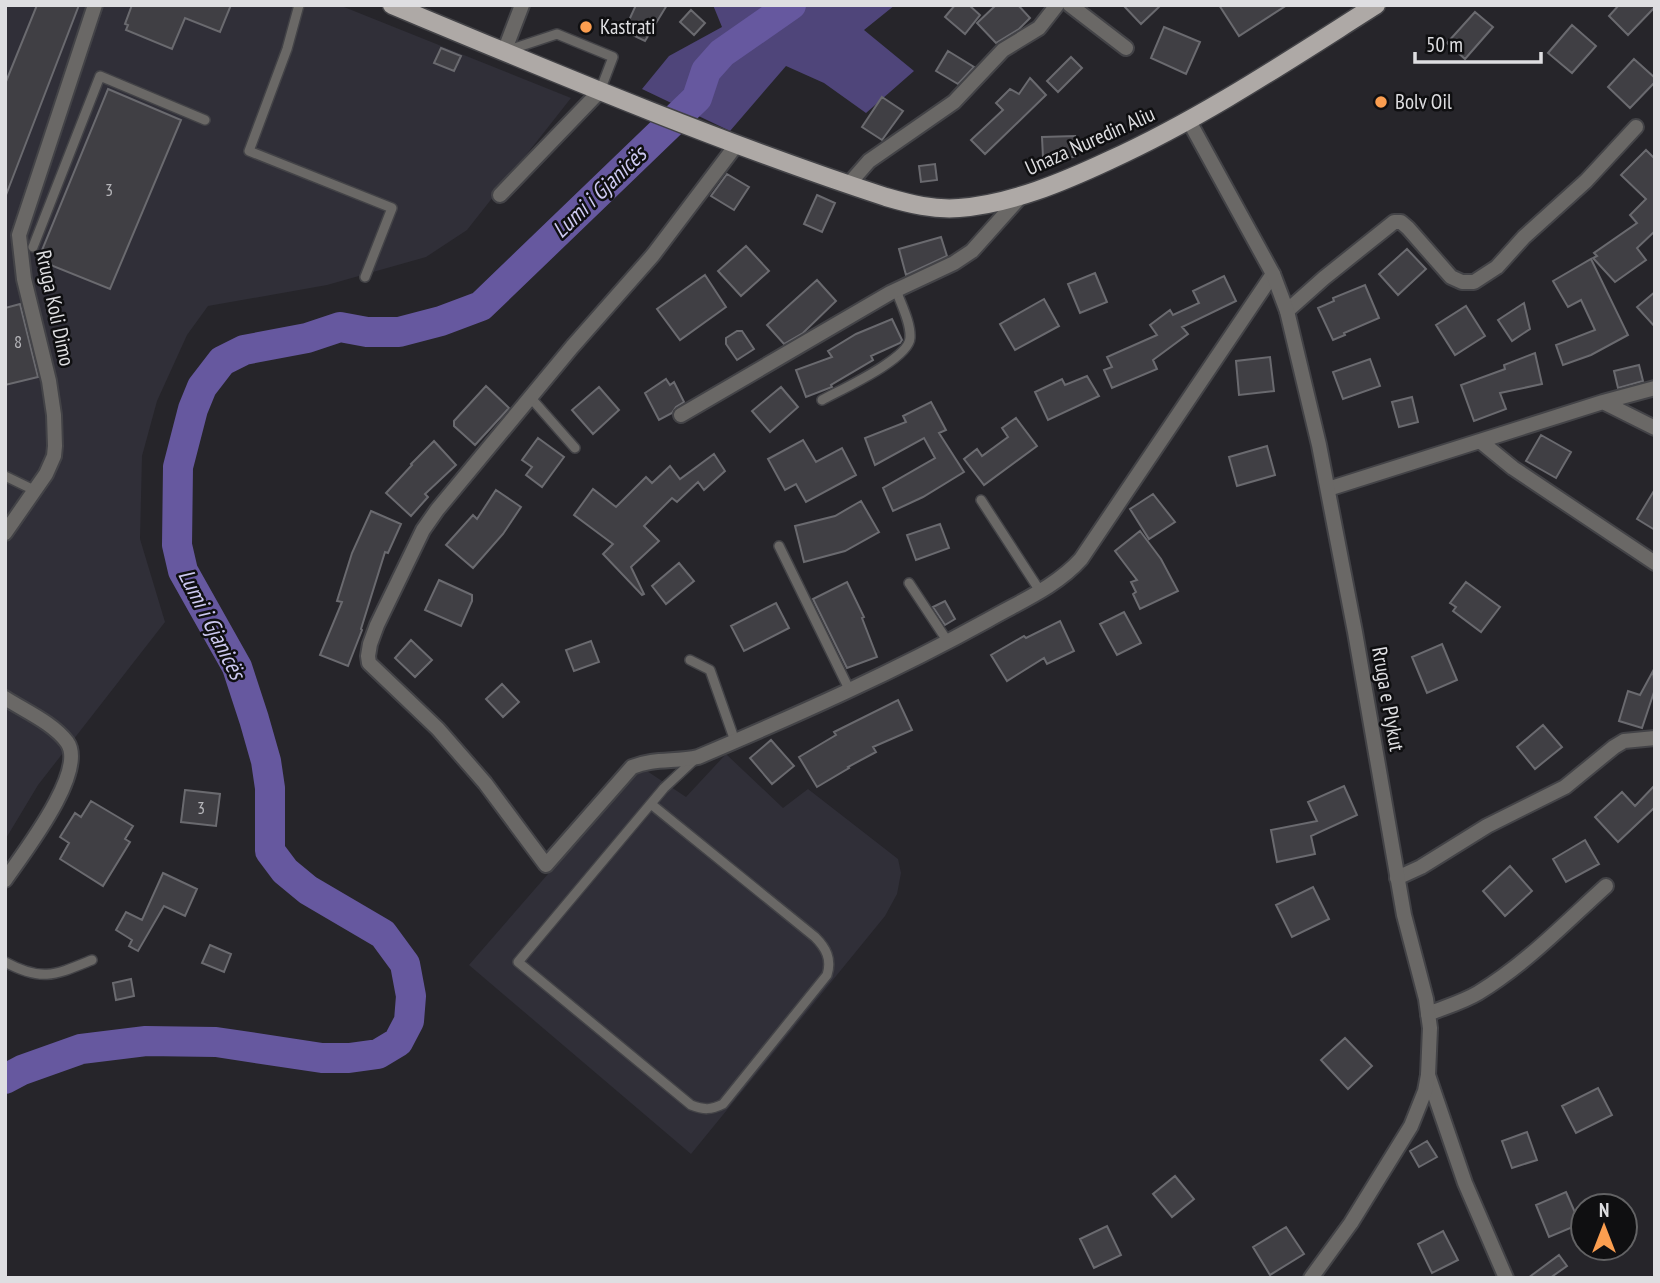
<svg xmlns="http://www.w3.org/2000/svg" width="1660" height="1283" viewBox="0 0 1660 1283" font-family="'PT Sans Narrow',sans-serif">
<rect width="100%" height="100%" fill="#26252a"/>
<path fill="#302f38" d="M5,5H339L571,98L467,230L426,257L327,285L208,306L187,335L157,401L142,456L140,539L165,622L38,785L5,840Z
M726,754L783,808L808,789L898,859L901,873L897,894L885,916L691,1154L469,965L641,767L686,797Z"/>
<path fill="#4f457a" d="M713,5H895L864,30L914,71L866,113L824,83L786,66L730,131L642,89L669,56L722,27Z"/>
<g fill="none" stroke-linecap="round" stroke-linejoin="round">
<path stroke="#66589f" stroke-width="30" d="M5,1079L22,1070L81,1049L146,1041L216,1042L322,1058H349L378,1054L398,1042L409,1021L411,996L405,964L383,934L308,890L285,871L270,851V788L266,761L254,719L237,667L183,571L177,545L178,467L193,409L202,387L222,361L244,350L307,338L340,327L367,332H399L441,321L481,306L697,98L706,71L722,53L791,5"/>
</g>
<path fill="#403f44" stroke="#6a6a6f" stroke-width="2" d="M37,5H79L6,195L5,84Z
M132,5H231L220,32L185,18L172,49L126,30L128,25L125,24Z
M636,5H667L645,41L624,31Z
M955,5H969L980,15L965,34L945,17Z
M996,5H1018L1030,18L1019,29L996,43L977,23Z
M1123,5H1161L1141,24Z
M1219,5H1287L1239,36Z
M1619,5H1655V7L1628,35L1609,16Z
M691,10L705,23L694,35L680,22Z
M1475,12L1493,27L1465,59L1447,43Z
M1572,25L1596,46L1572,73L1548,53Z
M1164,27L1200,42L1186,74L1151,58Z
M441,48L461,56L454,71L434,63Z
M948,51L974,67L958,84L936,71Z
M1071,57L1082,68L1058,92L1047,81Z
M1634,59L1655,78V82L1630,108L1608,87Z
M1030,78L1046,95L985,154L971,140L1003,110L996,103L1010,89L1019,94Z
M108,89L181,120L110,289L38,260Z
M882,97L903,111L882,140L862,127Z
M1075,136V157L1043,158L1042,137Z
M1646,150L1655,159V231L1637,248L1646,260L1615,282L1593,258L1597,256L1594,253L1637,223L1630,215L1646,199L1621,175Z
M935,164L937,180L921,182L919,166Z
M727,174L749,187L734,210L711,196Z
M817,195L835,203L822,232L804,224Z
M941,237L947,256L906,275L899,249Z
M746,246L769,271L741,296L718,271Z
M1407,249L1426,269L1398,295L1379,274Z
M1591,259L1628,335L1591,355L1563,365L1556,345L1595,330L1581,300L1568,307L1553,281Z
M1095,273L1107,302L1080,313L1068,284Z
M705,275L726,307L680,340L657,309Z
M1224,276L1236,301L1182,327L1188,334L1153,360L1157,369L1112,388L1104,370L1112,367L1107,357L1157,335L1150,325L1170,310L1173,315L1199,303L1193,291Z
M817,280L836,301L803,333L784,344L767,325Z
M1365,285L1379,318L1344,333L1345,335L1333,340L1318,308L1334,301L1333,298Z
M1655,292V327L1637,307Z
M1044,299L1059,326L1015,350L1000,324Z
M1524,303L1530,329L1512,341L1498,320Z
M20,304L38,377L5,385V308Z
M1466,306L1485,336L1455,355L1436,325Z
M892,319L902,340L900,343L871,356L873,360L831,385L832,387L806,397L796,370L832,357L828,351L856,334Z
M737,331H742L754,349L737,360L726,344V338Z
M1535,353L1542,384L1500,393L1506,409L1474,421L1461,385L1505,369L1504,365Z
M1270,357L1274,391L1239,395L1236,361Z
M1370,359L1380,386L1343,399L1333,372Z
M1639,365L1643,381L1618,388L1614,371Z
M1087,376L1099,396L1048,420L1035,392L1062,379L1065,385Z
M666,379L670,385L674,382L684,402L676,407L672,413L659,420L645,393Z
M486,386L509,408L475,445L454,426V421Z
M599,387L619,410L593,434L572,410Z
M781,387L798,407L770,432L752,411Z
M1412,397L1418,422L1399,427L1392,402Z
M931,402L946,430L939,433L964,472L923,497L893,511L883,488L935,458L924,438L875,465L865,438L906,422L903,416Z
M1016,418L1037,446L984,485L964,459L977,449L982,456L1008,437L1002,428Z
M1541,435L1571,452L1556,478L1526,461Z
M538,438L564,457L542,487L526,475L532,467L522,460Z
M803,440L816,462L842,448L856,475L806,502L796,484L785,490L768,459Z
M434,441L456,465L425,494L428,497L411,516L386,493L412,465L411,464Z
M1267,446L1275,475L1237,486L1229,457Z
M714,454L725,471L704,490L698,482L677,502L672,498L644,526L659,541L631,567L644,594L642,595L603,554L613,544L574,515L593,489L616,507L646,477L652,483L670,466L680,479Z
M1655,489V530L1637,519Z
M496,490L521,507L503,534L473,568L446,545L473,515L477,519Z
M1153,494L1175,522L1149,539L1130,509Z
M861,501L879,532L845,551L804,562L795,526L835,516Z
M371,511L401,524L388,553L385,552L361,629L362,630L348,666L320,655L342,602L337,601L352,553Z
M940,524L949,548L916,560L907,535Z
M1140,531L1161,559L1178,591L1140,609L1133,594L1136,592L1131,582L1137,580L1115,551Z
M679,563L694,581L666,604L652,586Z
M439,580L472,595V601L461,626L425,610Z
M847,582L864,617L862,618L877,657L847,668L813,599Z
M1466,582L1500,607L1481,632L1453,611L1456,607L1450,603Z
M945,601L955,619L945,625L933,607Z
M776,603L789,628L744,651L731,626Z
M1124,612L1141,643L1117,655L1100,624Z
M1060,621L1074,651L1047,664L1044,658L1007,681L991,655L1024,636L1026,638Z
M411,640L432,660L415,677L395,658Z
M591,641L599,662L574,671L566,650Z
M1442,644L1457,680L1427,693L1412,657Z
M1653,671L1655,689L1642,728L1619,721L1628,691L1640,695Z
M502,684L519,702L503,717L486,699Z
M898,700L912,730L873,747L876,752L848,767L849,768L817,787L799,757L836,735L834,732Z
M1543,725L1562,747L1535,769L1517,747Z
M771,740L794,766L772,784L750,758Z
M1655,785V807L1618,842L1595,817L1622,792L1635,806Z
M1344,786L1357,815L1311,836L1315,854L1277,862L1271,830L1317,821L1308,802Z
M185,790L220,794L216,826L181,822Z
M91,801L133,826L125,839L130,842L103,886L60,859L69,843L60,837L75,813L81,817Z
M1585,840L1599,864L1566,882L1553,859Z
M1510,866L1532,891L1505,916L1483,891Z
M163,873L197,889L185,916L164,906L138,951L129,946L132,940L116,930L126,912L142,920Z
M1313,887L1329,919L1292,937L1276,905Z
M210,945L231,954L224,972L202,963Z
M131,979L134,996L116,1000L113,983Z
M1345,1038L1372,1066L1348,1089L1321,1060Z
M1598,1088L1612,1115L1576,1133L1562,1106Z
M1527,1132L1537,1160L1512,1168L1502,1141Z
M1427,1141L1437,1157L1419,1167L1410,1151Z
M1175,1176L1194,1199L1172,1217L1153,1194Z
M1566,1192L1580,1224L1549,1237L1536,1205Z
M1107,1226L1121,1255L1094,1268L1080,1239Z
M1286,1227L1304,1254L1270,1275L1253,1247Z
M1443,1231L1458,1260L1432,1273L1418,1244Z
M1559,1255L1567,1266L1550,1278H1528Z"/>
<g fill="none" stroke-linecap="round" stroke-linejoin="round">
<g stroke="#434347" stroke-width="12">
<path id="service" d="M299,5L287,49L249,151L392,208L365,277
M506,51L557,34L613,57L600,91
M33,247L100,76L205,120
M530,397L575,448
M822,400C840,390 909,359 910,338C911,323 901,304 896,290
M5,476L34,490
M981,500L1040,591
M779,546L850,691
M909,583L948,642
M690,660L710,670L735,741
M651,804L815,937C826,948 832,959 827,975L723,1104C711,1110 704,1110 691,1105L518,962L664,788L694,760
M5,962C42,982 55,975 92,960"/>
</g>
<g stroke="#434347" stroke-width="18">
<path id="minor" d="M1070,5L1126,48
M504,52L522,5
M737,144L653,255L572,347L437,510L423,530L377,625L370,644L368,656L369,663L438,729L485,783L546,865L632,767C653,758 676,762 698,757C797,715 894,672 988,620C1019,602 1056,587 1081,559L1273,274
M848,185L869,161L954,102L1003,50L1039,28L1057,5
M500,195L600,91
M1287,311L1324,278L1394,222H1401L1408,228L1451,277L1462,282H1474L1497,267L1524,237L1586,181L1636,127
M1603,402L1655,428
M681,415L890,293L954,263L972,251L1022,195
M1480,441L1513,468L1655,563
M1328,489L1603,402L1655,388
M5,533L46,474L54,456L55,446L54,415L49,381L24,279L19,235L95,5
M5,698C25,711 53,723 67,742C88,771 22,855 5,880
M1397,878L1421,867L1487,826L1565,787L1614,747L1624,741L1655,738
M1428,1014C1445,1007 1463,1002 1478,993C1526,964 1565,923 1606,886
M1428,1075L1465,1183L1506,1278"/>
</g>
<g stroke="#434347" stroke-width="18">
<path id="tertiary" d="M1189,121L1273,274L1287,311L1319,445L1355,632L1404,915L1426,999L1430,1028L1428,1075L1425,1091L1411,1126L1351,1223L1311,1278"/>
</g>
<g stroke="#434347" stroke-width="21">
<path id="primary" d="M392,5C555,73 718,142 886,197C910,204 934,210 959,208C1011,204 1063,182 1110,160C1204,117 1289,60 1376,5"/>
</g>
<use href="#service" stroke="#6a6866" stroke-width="9"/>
<use href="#minor" stroke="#6a6866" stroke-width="14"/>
<use href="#tertiary" stroke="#6a6866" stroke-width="14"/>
<use href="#primary" stroke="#aea9a6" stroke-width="18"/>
</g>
<g fill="#fb9e50" stroke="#0f0f11" stroke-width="2.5">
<circle cx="586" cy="27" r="7"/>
<circle cx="1381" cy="102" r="7"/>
</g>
<g text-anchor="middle" stroke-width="5" stroke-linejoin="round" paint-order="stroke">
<g font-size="18" fill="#b6b6ba">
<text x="109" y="196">3</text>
<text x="18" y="348">8</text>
<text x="201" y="814">3</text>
</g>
<g font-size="21" fill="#dedee1" stroke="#0f0f11" text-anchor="start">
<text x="600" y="34">Kastrati</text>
<text x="1395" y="109">Bolv Oil</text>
</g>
<g font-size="21" fill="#dedee1" stroke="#0f0f11">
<text transform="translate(1090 141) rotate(-24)" y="7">Unaza Nuredin Aliu</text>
<text transform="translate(55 308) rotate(78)" y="7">Rruga Koli Dimo</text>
<text transform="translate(1388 699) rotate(80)" y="7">Rruga e Plykut</text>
</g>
<g font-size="23" font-style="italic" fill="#cdc9f1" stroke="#0f0f11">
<text transform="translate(599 192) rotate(-44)" y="8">Lumi i Gjanicës</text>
<text transform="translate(212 624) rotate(63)" y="8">Lumi i Gjanicës</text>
</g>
</g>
<rect width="1660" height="1283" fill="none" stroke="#dedee1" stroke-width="14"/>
<g transform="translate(1604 1227)"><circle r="33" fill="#0f0f11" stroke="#626264" stroke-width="2"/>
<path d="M0-5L12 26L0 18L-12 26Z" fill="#fb9e50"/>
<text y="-10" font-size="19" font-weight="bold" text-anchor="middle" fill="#dedee1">N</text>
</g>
<path d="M1415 52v10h126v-10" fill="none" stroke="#dedee1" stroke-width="3.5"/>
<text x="1426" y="52" font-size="21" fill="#dedee1" stroke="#0f0f11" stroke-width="5" paint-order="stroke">50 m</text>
</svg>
